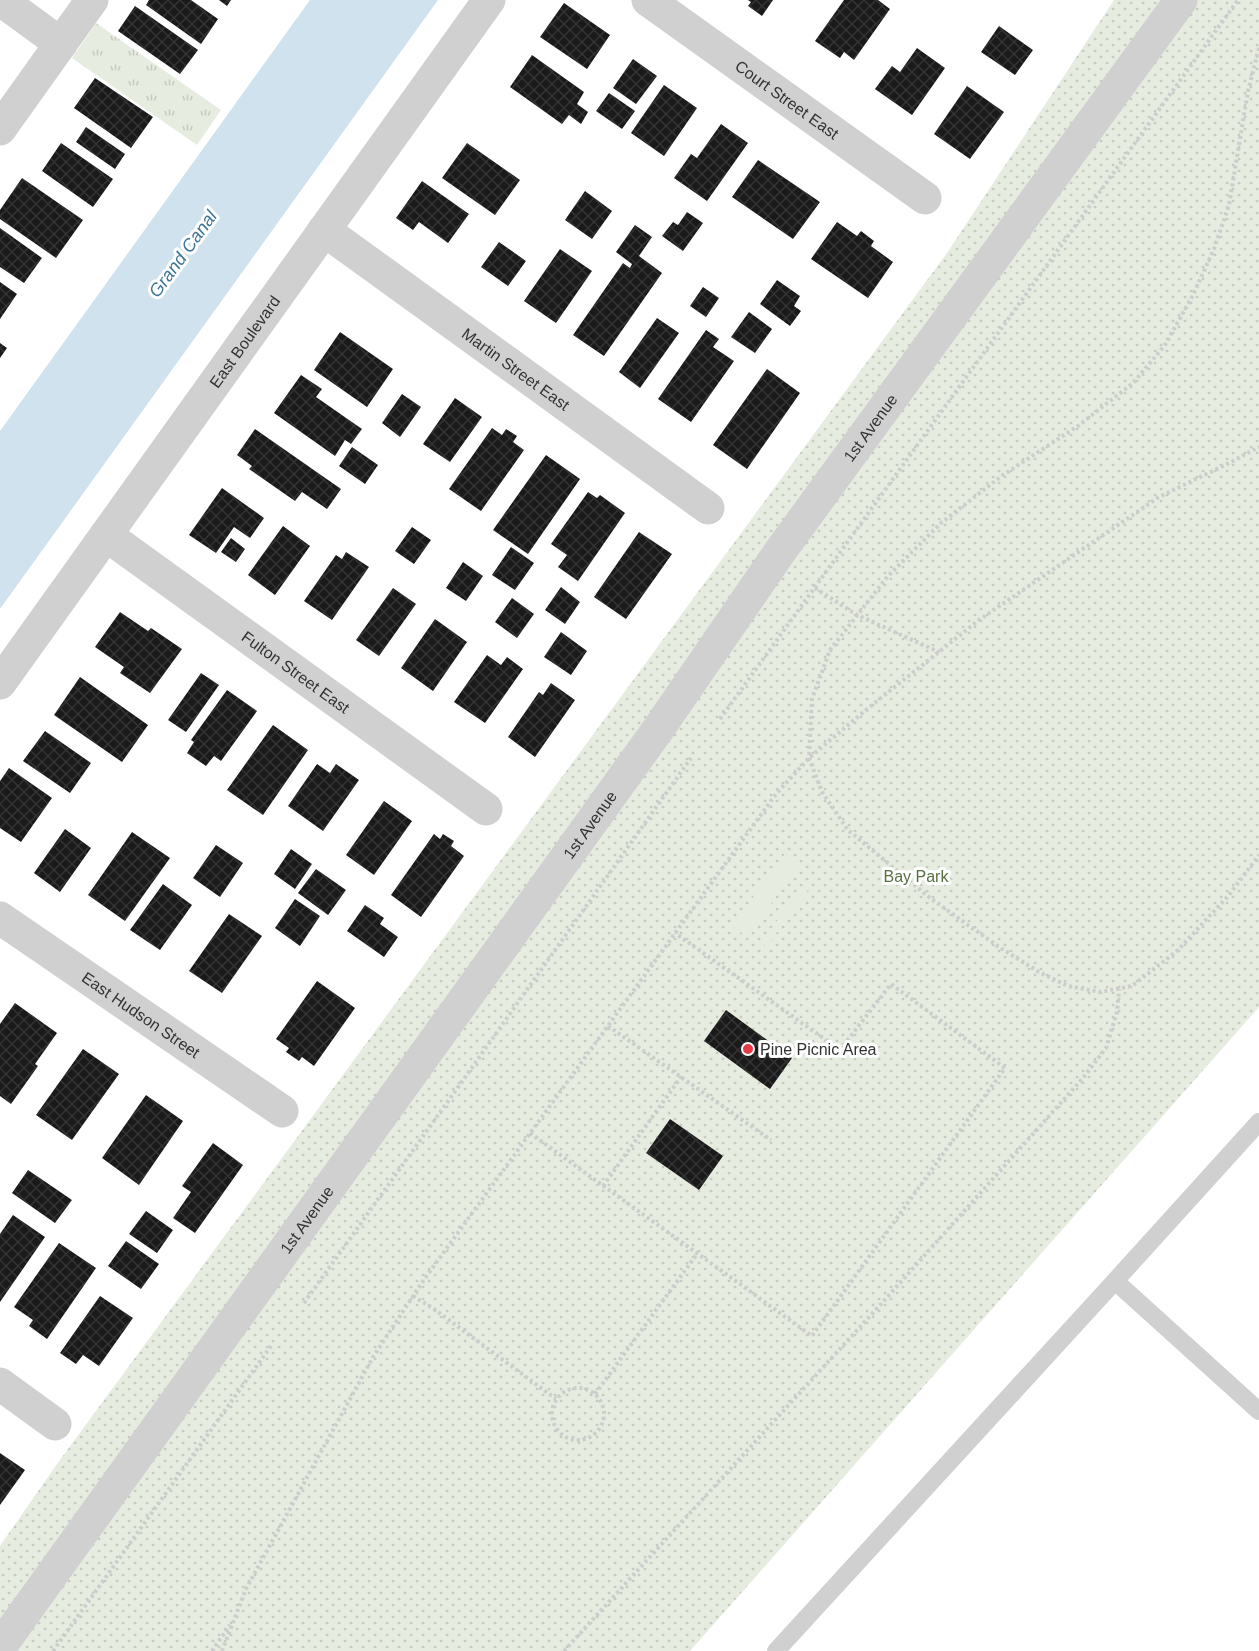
<svg xmlns="http://www.w3.org/2000/svg" width="1259" height="1651" viewBox="0 0 1259 1651" font-family="Arial,sans-serif">
<defs>
<pattern id="grass-tufts" width="24" height="20" patternUnits="userSpaceOnUse" patternTransform="scale(1.5)"><rect width="24" height="20" fill="#e6ecdf"/><path d="M3 7l-1-3M5 7V3M7 7l1-3M15 17l-1-3M17 17v-4M19 17l1-3" fill="none" stroke="#c6cbc0"/></pattern>
<pattern id="park-dots" width="8" height="8" patternUnits="userSpaceOnUse" patternTransform="scale(1.5)"><rect width="8" height="8" fill="#e6ecdf"/><path d="M2 2h.1M6 6h.1" fill="none" stroke="#c6cbc0" stroke-width="1.8" stroke-linecap="round"/></pattern>
<pattern id="building-cross-hatch" width="8" height="8" patternUnits="userSpaceOnUse" patternTransform="scale(1.5)"><rect width="8" height="8" fill="#1a1a1a"/><path d="M0 0l8 8M0 8l8-8" fill="none" stroke="#333"/></pattern>
</defs>
<rect width="100%" height="100%" fill="#fff"/>
<path fill="url(#grass-tufts)" d="M96,23L221,110L197,145L72,58Z"/>
<path fill="url(#park-dots)" d="M1114,0H1259V1007L690,1651H0V1546L57,1464L947,253Z"/>
<path fill="#e6ecdf" d="M786,852L800,863L747,937L732,926Z
M803,886L808,890L766,947L761,942Z"/>
<path fill="#cfe2ee" d="M310,0H438L0,609V431Z"/>
<path fill="url(#building-cross-hatch)" d="M149,0H191L218,19L201,44L146,5Z
M219,0H231L227,6Z
M748,0H773L762,16L748,6L751,2Z
M844,0H878L890,9L854,60L844,52L840,58L815,41Z
M564,3L610,35L587,69L540,37Z
M135,6L198,50L180,74L118,31Z
M999,26L1033,50L1015,75L981,52Z
M917,48L945,68L912,115L875,89L892,66L900,72Z
M532,55L584,92L577,104L588,112L581,124L569,115L562,124L510,87Z
M633,59L657,76L636,104L613,88Z
M95,78L153,117L131,148L74,108Z
M664,85L697,108L664,156L631,133Z
M967,86L1004,112L970,159L934,134Z
M609,93L635,111L622,129L596,111Z
M721,124L748,143L707,201L674,178L691,154L697,158Z
M86,127L125,154L115,169L76,142Z
M61,143L113,179L93,207L42,171Z
M467,143L520,180L495,215L442,178Z
M758,160L820,202L793,239L732,197Z
M22,178L83,220L56,258L0,219V210Z
M422,181L469,214L448,243L419,222L413,230L396,218Z
M585,191L612,211L592,239L565,220Z
M687,212L703,223L683,251L662,236L673,222L678,225Z
M837,222L857,236L861,231L874,241L871,246L893,262L868,298L811,259Z
M635,225L652,237L639,256L662,273L604,356L573,335L623,263L630,268L632,264L616,252Z
M0,228L42,258L24,283L0,267Z
M499,242L526,261L508,286L481,267Z
M560,249L592,271L556,323L524,301Z
M777,280L800,296L794,306L801,311L790,326L760,304Z
M0,282L17,294L0,319Z
M703,287L719,298L706,317L690,306Z
M749,312L772,329L755,353L731,337Z
M657,318L679,333L640,388L619,372Z
M706,330L719,339L713,347L734,361L691,422L658,399Z
M340,332L393,369L367,407L314,370Z
M0,343L7,348L0,358Z
M767,369L800,393L747,469L713,445Z
M301,375L322,389L316,397L362,429L351,444L345,440L335,456L274,413Z
M402,394L421,407L400,437L382,423Z
M455,398L482,417L450,462L423,444Z
M492,428L502,435L506,429L517,436L513,442L524,450L481,511L449,489Z
M255,429L341,489L327,509L302,492L295,501L249,469L252,466L237,455Z
M352,447L378,465L365,484L339,466Z
M546,455L580,479L528,554L493,530Z
M222,488L264,518L250,538L234,527L216,553L189,535Z
M588,492L597,498L600,495L625,513L578,581L558,567L567,555L551,544Z
M283,526L310,546L275,595L248,575Z
M412,527L431,540L414,564L395,551Z
M639,532L672,554L626,619L594,597Z
M231,538L245,549L236,562L221,552Z
M511,547L534,563L515,590L492,575Z
M346,552L369,567L332,620L304,601L336,555L342,559Z
M463,562L483,576L466,601L446,588Z
M561,587L580,602L565,624L545,610Z
M393,588L416,604L379,656L356,640Z
M512,598L534,614L517,638L495,622Z
M120,612L148,631L151,628L182,649L150,693L120,673L124,667L95,647Z
M435,619L467,642L433,691L401,668Z
M561,632L587,651L571,675L544,657Z
M487,655L501,665L507,657L523,669L485,723L454,702Z
M201,673L219,685L186,732L168,720Z
M80,677L148,725L122,762L54,715Z
M551,683L575,700L535,757L508,737L539,692L543,695Z
M227,690L257,711L221,761L214,756L206,766L187,753L194,742L191,740Z
M273,725L308,750L263,815L227,790Z
M45,731L91,763L70,793L23,761Z
M317,764L330,773L336,764L359,780L323,831L288,806Z
M9,768L52,798L21,842L0,828V781Z
M384,801L412,821L374,875L346,855Z
M65,829L91,848L60,892L34,873Z
M132,832L170,858L125,921L88,895Z
M434,834L440,839L443,834L454,841L451,846L464,856L421,917L391,895Z
M216,845L243,863L220,897L193,878Z
M291,849L312,864L295,889L274,874Z
M316,869L346,890L328,915L298,893Z
M163,884L192,905L160,950L130,930Z
M295,899L320,916L300,946L275,928Z
M365,905L384,918L380,924L398,937L384,957L347,931Z
M229,914L262,936L222,993L189,971Z
M317,981L355,1008L314,1066L302,1057L299,1061L286,1052L289,1048L276,1039Z
M15,1003L57,1033L35,1064L38,1066L11,1104L0,1096V1024Z
M726,1010L792,1058L770,1089L704,1041Z
M83,1049L119,1074L72,1140L36,1115Z
M146,1095L183,1121L139,1185L102,1158Z
M670,1119L723,1156L699,1190L646,1153Z
M213,1143L243,1165L195,1233L173,1218L191,1192L182,1186Z
M28,1170L72,1200L55,1223L12,1193Z
M146,1211L173,1230L157,1253L129,1234Z
M13,1215L45,1237L0,1302V1234Z
M126,1241L159,1264L141,1289L108,1266Z
M59,1243L96,1268L47,1339L29,1326L33,1320L14,1307Z
M100,1296L133,1318L99,1366L83,1355L76,1364L60,1353Z
M0,1453L25,1470L0,1505Z"/>
<g fill="none" stroke-linecap="round" stroke-linejoin="round">
<path stroke="#cdcdcd" stroke-width="4" stroke-dasharray="3 3" stroke-linecap="butt" d="M1259,48L1248,91L1229,205L1214,249L1193,295L1165,345L1133,383L1078,426L1003,475L941,523L888,576L830,650L812,699L809,758L822,792L848,830L930,898L999,947L1039,972L1068,986L1100,992L1132,986L1177,951L1229,895L1259,855
M815,588L857,615L939,652
M720,719L1238,0
M608,1026L771,1140
M530,1133L812,1336L1005,1068L891,984L840,1050L675,933
M603,1186L681,1077
M413,1296L434,1309L556,1399
M304,1303L461,1083L691,758
M552 1414a26 26 0 1 1 52 0a26 26 0 1 1-52 0Z
M595,1394L697,1254
M53,1651L271,1346
M212,1651L230,1625
M222,1651L246,1589L373,1357L423,1281L776,794L809,758L867,709L979,620L1159,497L1229,463L1259,447
M564,1651L891,1293L1083,1078L1106,1048L1117,1012L1119,989"/>
<path stroke="#d0d0d0" stroke-width="18" d="M1115,1281L1259,1411
M776,1651L1115,1281L1259,1122"/>
<g stroke="#d0d0d0" stroke-width="33">
<path d="M1,0L61,44"/>
<path id="s1" d="M648,0L925,198"/>
<path d="M0,129L92,0"/>
<path id="s2" d="M324,230L708,508"/>
<path id="s3" d="M106,535L486,809"/>
<path id="s4" d="M0,683L489,0"/>
<path id="s5" d="M0,918L282,1111"/>
<path d="M0,1384L55,1424"/>
<path id="s6" d="M0,1647L659,728L779,553L1181,0"/>
</g>
</g>
<circle fill="#e63946" stroke="#fff" stroke-width="2" cx="748" cy="1049" r="6"/>
<g text-anchor="middle" stroke-width="6" stroke-linejoin="round" paint-order="stroke">
<g font-size="16" fill="#333" stroke="#fff">
<text dy="6" stroke="none"><textPath href="#s1" startOffset="171">Court Street East</textPath></text>
<text dy="6" stroke="none"><textPath href="#s4" startOffset="420">East Boulevard</textPath></text>
<text dy="6" stroke="none"><textPath href="#s2" startOffset="237">Martin Street East</textPath></text>
<text dy="6" stroke="none"><textPath href="#s6" startOffset="1498">1st Avenue</textPath></text>
<text dy="6" stroke="none"><textPath href="#s3" startOffset="234">Fulton Street East</textPath></text>
<text dy="6" stroke="none"><textPath href="#s6" startOffset="1012">1st Avenue</textPath></text>
<text dy="6" stroke="none"><textPath href="#s5" startOffset="171">East Hudson Street</textPath></text>
<text dy="6" stroke="none"><textPath href="#s6" startOffset="526">1st Avenue</textPath></text>
</g>
<g font-size="16" fill="#56703f" stroke="#fff">
<text x="916" y="882">Bay Park</text>
</g>
<g font-size="16" fill="#333" stroke="#fff" text-anchor="start">
<text x="760" y="1055">Pine Picnic Area</text>
</g>
<g font-size="18" font-style="italic" fill="#3f7597" stroke="#fff">
<text transform="translate(183 254) rotate(-54)" y="6">Grand Canal</text>
</g>
</g>
</svg>
